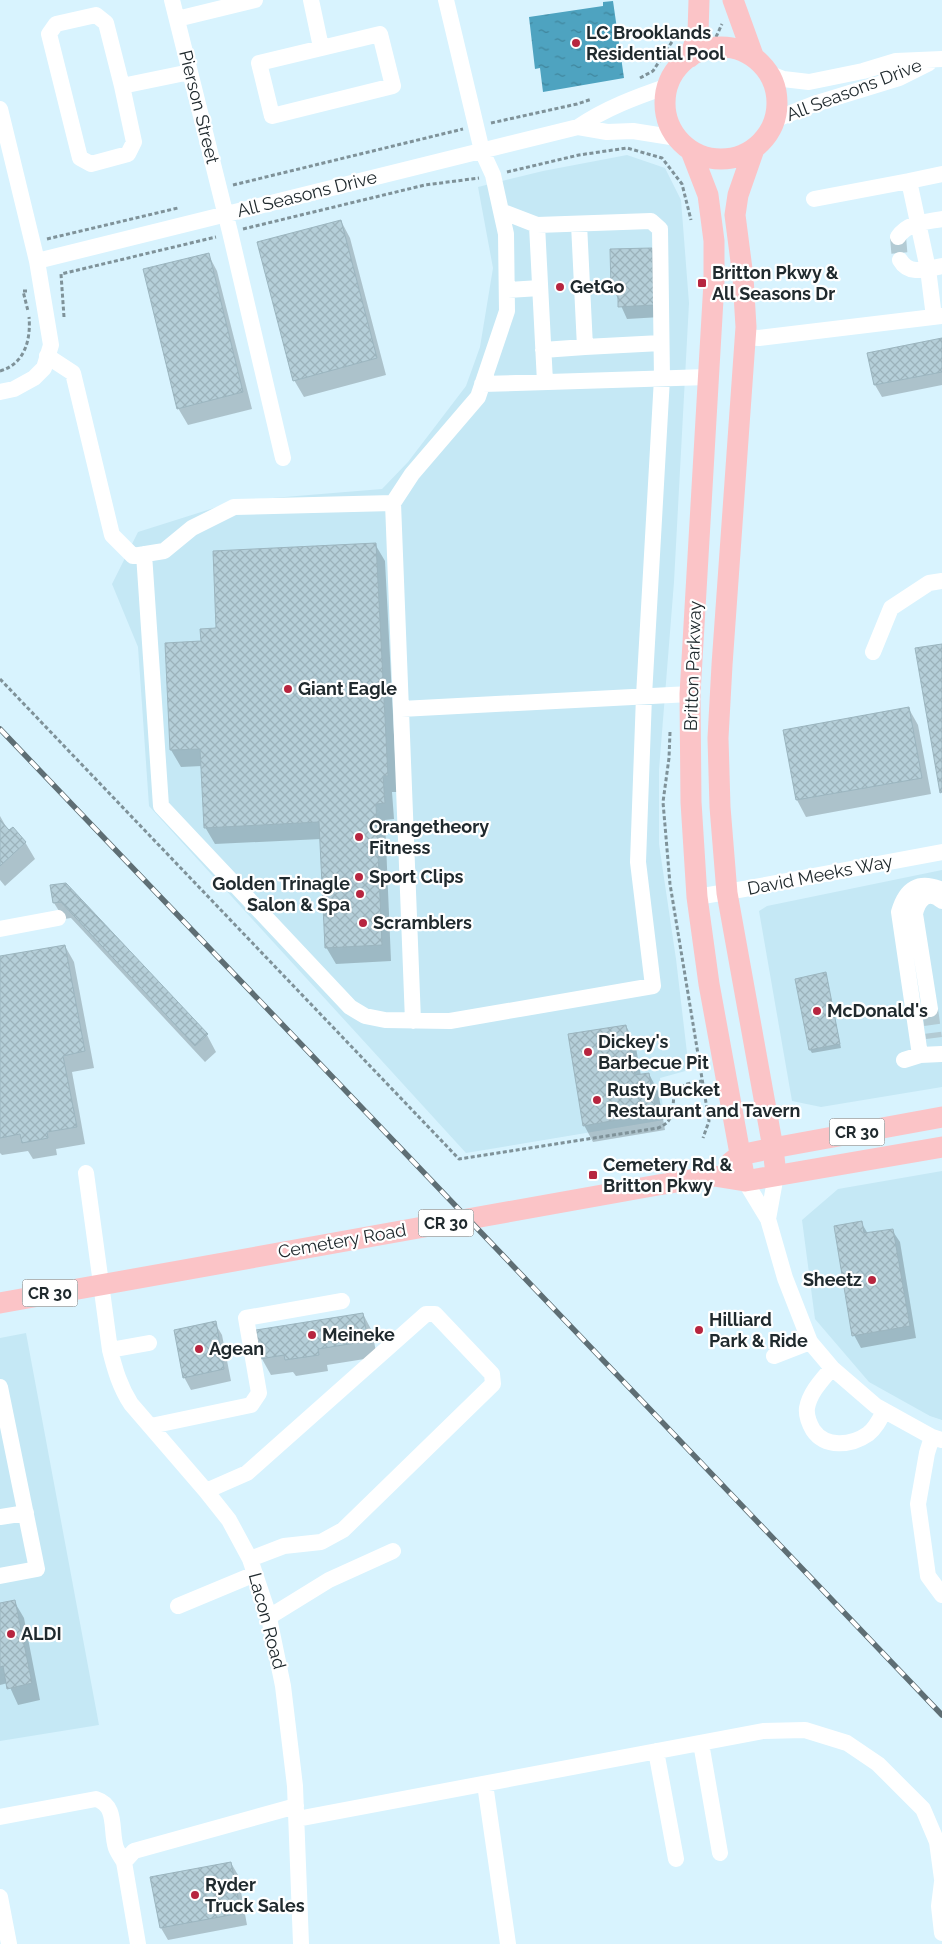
<svg xmlns="http://www.w3.org/2000/svg" width="942" height="1944" viewBox="0 0 942 1944" font-family="Raleway,sans-serif">
<defs>
<pattern id="water-ripples" width="26" height="14" patternUnits="userSpaceOnUse" patternTransform="scale(1.25)"><rect width="26" height="14" fill="#4ea3c0"/><path d="M2 4q2-2 4 0t4 0M15 11q2-2 4 0t4 0" fill="none" stroke="#40859c"/></pattern>
<pattern id="building-cross-hatch" width="8" height="8" patternUnits="userSpaceOnUse" patternTransform="scale(1.25)"><rect width="8" height="8" fill="#b5cfd9"/><path d="M0 0l8 8M0 8l8-8" fill="none" stroke="#9bb2bb"/></pattern>
</defs>
<rect width="100%" height="100%" fill="#d8f3fe"/>
<path fill="#c5e8f5" d="M627,155L665,168L681,200L689,303L674,582L659,770V844L676,959L689,1070L660,1078L664,1120L466,1153L149,806L138,647L112,584L138,532L236,501L382,489L408,462L466,386L480,347L493,268L478,187L543,171Z
M942,870V1087L821,1107L792,1101L759,911L767,906Z
M942,1171V1420L930,1416L869,1382L815,1319L802,1220L838,1189Z
M26,1333L99,1725L0,1741V1338Z"/>
<path fill="url(#water-ripples)" d="M613,1L624,78L543,92L540,68L535,69L529,17L603,6V2Z"/>
<path fill="#0003" d="M341,221L350,238L386,375L304,397L294,380Z
M652,249L659,261L661,317L627,319L613,288Z
M208,254L217,271L252,409L188,425L178,408Z
M942,339V385L882,397L875,385Z
M375,544L385,561L397,792H392L394,819L385,820L391,961L336,964L326,947L321,839L215,844L205,827L202,766L181,767L171,750L166,644L202,642L218,629Z
M909,709L918,725L931,794L806,817L797,800L784,731Z
M0,816L9,832L25,842L35,859L5,886L0,880Z
M66,884L207,1035L216,1052L205,1062L71,918L64,919L54,903L52,886Z
M65,946L74,962L94,1068L72,1072L85,1144L56,1149L57,1155L33,1159L28,1151L2,1155L0,1153V958Z
M826,974L841,1048L812,1053L810,1050Z
M626,1026L635,1042L641,1076L649,1074L658,1091L665,1130L593,1142L584,1125Z
M861,1222L868,1234L892,1230L900,1242L916,1338L861,1348L854,1335Z
M363,1314L372,1331L377,1357L327,1365L328,1371L296,1376L293,1372L271,1375L262,1359L257,1331Z
M215,1323L222,1335L231,1381L191,1390L184,1377Z
M14,1601L24,1618L40,1700L18,1705L8,1683L0,1685V1604Z
M231,1863L238,1875L247,1925L168,1940L161,1928Z"/>
<path fill="url(#building-cross-hatch)" stroke="#9bb5bf" d="M341,220L377,358L293,381L257,242Z
M652,248L654,305L618,307V288H611L610,249Z
M209,253L243,392L177,409L143,269Z
M942,338V372L874,385L867,353Z
M376,543L388,776H383L385,803L376,804L382,945L325,948L319,822L204,828L200,749L170,750L165,643L201,641L200,629L216,628L213,551Z
M942,644V792L940,793L915,648Z
M909,707L922,778L796,800L783,730Z
M0,820L9,830L13,827L26,842L0,866Z
M66,883L208,1034L195,1046L61,902L53,903L50,885Z
M65,945L85,1051L63,1056L77,1127L47,1132L48,1138L22,1143L20,1134L0,1138V956Z
M826,972L840,1044L809,1050L795,979Z
M626,1025L635,1075L649,1073L656,1113L583,1126L568,1034Z
M862,1221L864,1233L893,1229L910,1326L852,1336L834,1226Z
M363,1313L368,1341L318,1349L319,1355L285,1360L284,1355L260,1359L256,1330Z
M216,1321L224,1369L183,1378L174,1330Z
M15,1600L32,1683L7,1689L3,1666L0,1667V1603Z
M231,1862L241,1913L160,1928L150,1877Z"/>
<g fill="none" stroke-linecap="round" stroke-linejoin="round">
<path stroke="#b3cbd4" stroke-width="16" stroke-dasharray="16 8" stroke-linecap="butt" d="M898,237L900,260
M930,1009L934,1038"/>
<path stroke="#7f9299" stroke-width="3" stroke-dasharray="4 2.5" stroke-linecap="butt" d="M716,37L722,24
M640,78L653,71L677,34
M491,123L577,104L592,99
M507,172L579,155L627,148L662,158L682,184L691,220
M233,185L463,129
M243,229L425,185L479,178
M47,239L178,208
M27,291H23L28,311
M64,317L61,274L216,237
M0,371C25,364 31,339 29,317
M0,679L459,1159L658,1128C677,1120 671,1108 675,1090L687,1084L702,1081
M670,732L669,758L663,802L670,884L709,1121L703,1138"/>
<path stroke="#fff" stroke-width="16" d="M172,0L230,232L283,458
M311,0L321,47
M177,19L255,0
M380,34L393,86L272,116L259,63Z
M768,73L783,79L809,82L863,71L896,61L942,59
M122,86L134,142L128,154L91,164L80,158L49,34L56,24L96,15L106,23L122,86L190,72
M0,109L37,261L51,345L44,368L34,378L14,389L0,392
M774,120L814,104L899,78L929,63
M578,127L607,132L633,131L677,138
M909,181L942,174
M814,199L909,181L928,269L934,317
M579,224L585,347L661,343
M537,225L545,382
M898,237C908,222 926,222 942,219
M900,260C909,276 927,269 942,266
M37,261L578,127C606,108 636,97 668,86
M507,290L540,288
M745,337L759,338L942,316
M543,350L585,347
M47,356L73,373L112,535L133,556L164,551L192,528L234,507L393,503
M482,384L708,377
M144,554L161,806L350,1007L365,1016L385,1020L450,1021L653,986L638,862L644,696L662,378L660,229L651,221L537,225L501,211
M873,652L891,608L929,583L942,581
M401,709L690,694
M697,897L744,889L942,852
M0,929L58,918
M930,1009L915,914C918,899 928,889 942,901
M413,1021L393,503L412,474L478,397L507,311L506,234L493,175L482,151L446,0
M920,1055L899,912C906,888 919,880 942,890
M904,1060L920,1055L942,1054
M86,1173L110,1350C115,1370 120,1387 131,1404L206,1491L229,1520L250,1559L268,1613L283,1686L295,1786L301,1944
M745,1181L768,1219L785,1278L810,1342L832,1368L876,1406L932,1437L942,1440
M768,1219L776,1175
M110,1350L149,1343
M774,1356L810,1342
M832,1368C822,1380 810,1392 807,1408C806,1416 809,1423 813,1430C825,1448 851,1446 868,1434C876,1428 880,1419 884,1411
M0,1387L37,1569L0,1576
M151,1426L251,1405L259,1393L246,1318L342,1301
M932,1437L927,1453L918,1504L928,1576L942,1595
M206,1491L247,1473L426,1314H435L492,1374L493,1384L343,1530L321,1542L284,1546L250,1559
M0,1517L26,1513
M178,1606L255,1574
M269,1617L329,1580L393,1551
M701,1743L720,1853
M656,1751L676,1859
M485,1784L508,1944
M0,1817L96,1799C118,1806 110,1830 116,1848C118,1853 121,1857 124,1862
M297,1819L763,1731L805,1730L847,1743L878,1764L923,1809L937,1842L942,1879
M942,1882L939,1906L942,1933
M0,1897L9,1944
M138,1944L124,1862L134,1851L296,1806"/>
<path stroke="#fbc4c7" stroke-width="21" d="M733,0L754,58
M665 103a56 56 0 1 1 112 0a56 56 0 1 1-112 0Z
M690,57L698,33L699,0
M754,149L738,195L735,215L743,277L746,327L722,665L718,738L720,807L727,893L773,1148L776,1175
M691,151L708,195L714,241V282L690,694L691,802L697,897L709,984L745,1181
M730,1163L740,1155L773,1148L942,1117
M0,1303L658,1185L714,1176L745,1181L942,1147"/>
<g stroke="#5e6e74" stroke-width="5.5">
<path id="rail" d="M0,729L942,1715"/>
</g>
<use href="#rail" stroke="#fff" stroke-width="4" stroke-dasharray="11" stroke-linecap="butt"/>
</g>
<g fill="#b7253f" stroke="#fff" stroke-width="2">
<circle cx="576" cy="43" r="5"/>
<rect x="697" y="278" width="10" height="10" rx="2.5"/>
<circle cx="560" cy="287" r="5"/>
<circle cx="288" cy="689" r="5"/>
<circle cx="359" cy="837" r="5"/>
<circle cx="359" cy="877" r="5"/>
<circle cx="360" cy="894" r="5"/>
<circle cx="363" cy="923" r="5"/>
<circle cx="817" cy="1011" r="5"/>
<circle cx="588" cy="1052" r="5"/>
<circle cx="597" cy="1100" r="5"/>
<rect x="588" y="1170" width="10" height="10" rx="2.5"/>
<circle cx="872" cy="1280" r="5"/>
<circle cx="699" cy="1330" r="5"/>
<circle cx="312" cy="1335" r="5"/>
<circle cx="199" cy="1349" r="5"/>
<circle cx="11" cy="1634" r="5"/>
<circle cx="195" cy="1895" r="5"/>
</g>
<g text-anchor="middle" stroke-width="4.5" stroke-linejoin="round" paint-order="stroke">
<g fill="#fff" stroke="#636a6d" stroke-width="1">
<rect x="829.5" y="1118.5" width="55" height="27" rx="4"/>
<rect x="418.5" y="1209.5" width="55" height="27" rx="4"/>
<rect x="22.5" y="1279.5" width="55" height="27" rx="4"/>
</g>
<g font-size="16" font-weight="bold" fill="#202a2e">
<text x="857" y="1138">CR 30</text>
<text x="446" y="1229">CR 30</text>
<text x="50" y="1299">CR 30</text>
</g>
<g font-size="18" font-weight="bold" fill="#202a2e" stroke="#fff" text-anchor="start">
<text x="586" y="39">LC Brooklands<tspan x="586" dy="21">Residential Pool</tspan></text>
<text x="712" y="279">Britton Pkwy &amp;<tspan x="712" dy="21">All Seasons Dr</tspan></text>
<text x="570" y="293">GetGo</text>
<text x="298" y="695">Giant Eagle</text>
<text x="369" y="833">Orangetheory<tspan x="369" dy="21">Fitness</tspan></text>
<text x="369" y="883">Sport Clips</text>
<text x="350" y="890" text-anchor="end">Golden Trinagle<tspan x="350" dy="21">Salon &amp; Spa</tspan></text>
<text x="373" y="929">Scramblers</text>
<text x="827" y="1017">McDonald's</text>
<text x="598" y="1048">Dickey's<tspan x="598" dy="21">Barbecue Pit</tspan></text>
<text x="607" y="1096">Rusty Bucket<tspan x="607" dy="21">Restaurant and Tavern</tspan></text>
<text x="603" y="1171">Cemetery Rd &amp;<tspan x="603" dy="21">Britton Pkwy</tspan></text>
<text x="862" y="1286" text-anchor="end">Sheetz</text>
<text x="709" y="1326">Hilliard<tspan x="709" dy="21">Park &amp; Ride</tspan></text>
<text x="322" y="1341">Meineke</text>
<text x="209" y="1355">Agean</text>
<text x="21" y="1640">ALDI</text>
<text x="205" y="1891">Ryder<tspan x="205" dy="21">Truck Sales</tspan></text>
</g>
<g font-size="18" fill="#202a2e" stroke="#fff">
<text transform="translate(854 90) rotate(-21)" y="6">All Seasons Drive</text>
<text transform="translate(199 107) rotate(76)" y="6">Pierson Street</text>
<text transform="translate(307 194) rotate(-14)" y="6">All Seasons Drive</text>
<text transform="translate(693 666) rotate(-88)" y="6">Britton Parkway</text>
<text transform="translate(820 875) rotate(-11)" y="6">David Meeks Way</text>
<text transform="translate(342 1241) rotate(-10)" y="6">Cemetery Road</text>
<text transform="translate(267 1621) rotate(75)" y="6">Lacon Road</text>
</g>
</g>
</svg>
